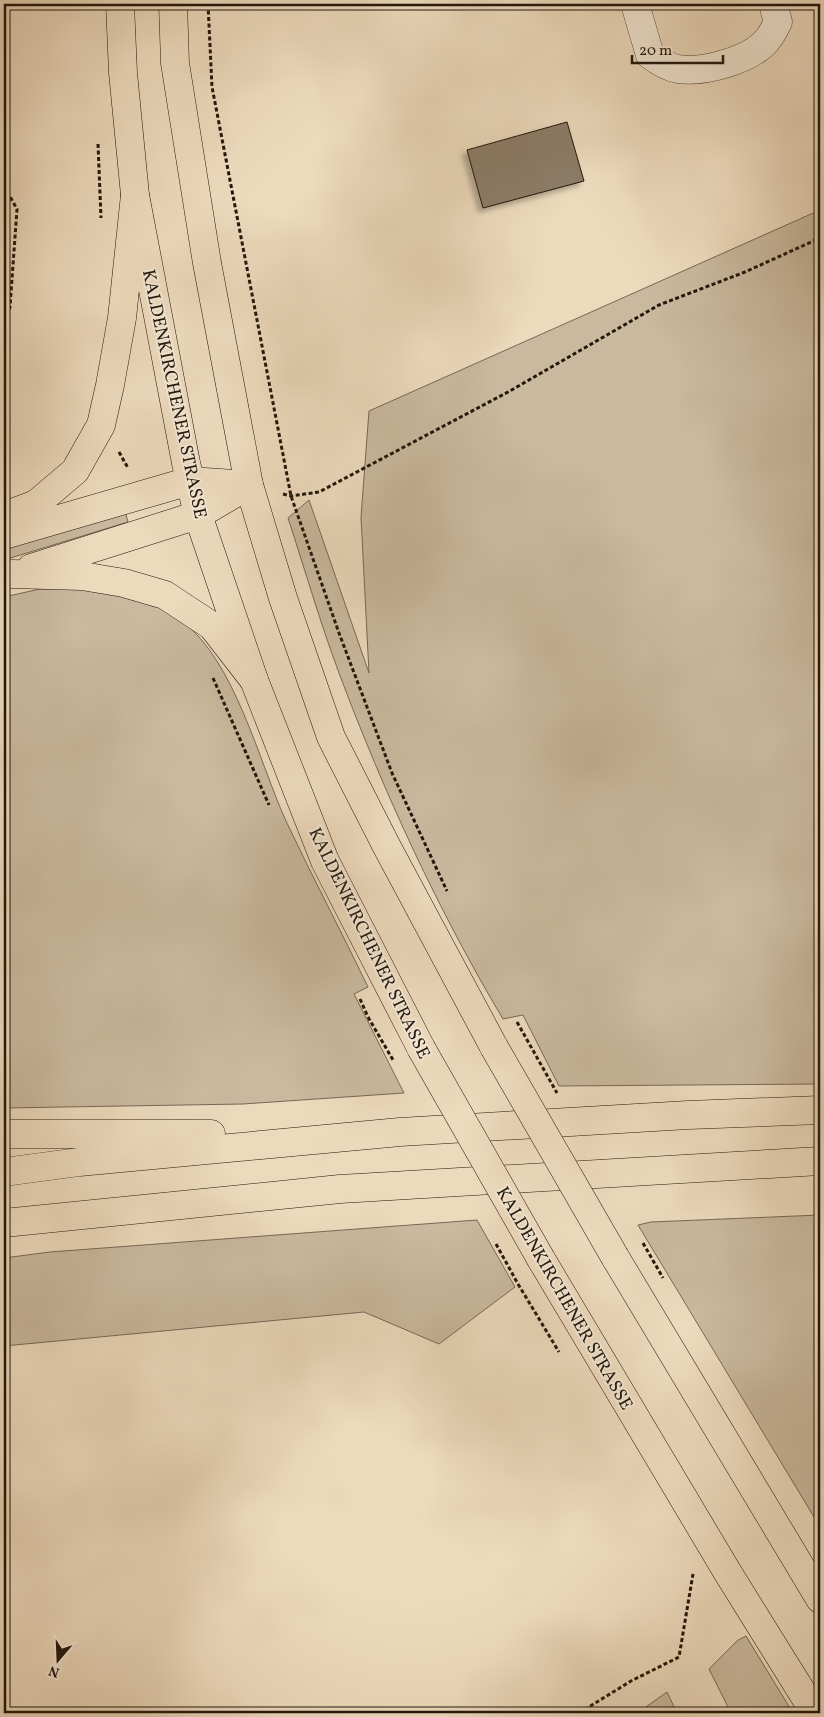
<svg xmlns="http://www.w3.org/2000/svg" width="824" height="1717" viewBox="0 0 824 1717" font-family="Vollkorn,serif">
<defs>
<filter id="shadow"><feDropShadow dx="-4.5" dy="4.5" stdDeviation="2.5" flood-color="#0004"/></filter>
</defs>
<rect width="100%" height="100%" fill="#eddabd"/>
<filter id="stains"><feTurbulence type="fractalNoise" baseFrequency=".004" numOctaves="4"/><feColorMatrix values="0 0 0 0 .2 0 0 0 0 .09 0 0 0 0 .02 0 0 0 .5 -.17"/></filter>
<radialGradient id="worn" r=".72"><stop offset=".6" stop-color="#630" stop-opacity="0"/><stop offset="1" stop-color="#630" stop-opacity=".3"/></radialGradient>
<path fill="#cab99f" stroke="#766856" d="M820,210V1084L559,1086L523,1015L503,1019C438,910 384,793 339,673C320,622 305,570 288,518L309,500L369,673L361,517L369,411Z
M125,511L128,522L4,560V547Z
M84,588C100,590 117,590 133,594C145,597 172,613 182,621C235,661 259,762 286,821C312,876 341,931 368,987L354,994L404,1093L243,1104L4,1108V597L40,589Z
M820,1215V1527L638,1225L651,1222Z
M477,1220L515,1287L439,1344L364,1312L4,1346V1258L50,1252Z
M746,1636L793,1713H731L709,1669L738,1640Z
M667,1692L677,1713H649L646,1707Z"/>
<path fill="#8c7c68" stroke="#22170c" filter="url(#shadow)" d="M567,122L584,181L483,208L467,150Z"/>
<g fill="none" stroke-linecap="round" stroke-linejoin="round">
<g stroke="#554838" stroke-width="29">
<path id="minor" d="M635,4L650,55C658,61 667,67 678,69C703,73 752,60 768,39C772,34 775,28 778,22L773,4"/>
</g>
<g stroke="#22170c" stroke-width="29">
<path id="major" d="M120,4L123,73L135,195L186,463L198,515L254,680L325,861L421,1048
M173,4L175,63L207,263L249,485L283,598L331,737L387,847L494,1047
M615,1257L820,1599
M541,1259L728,1573L815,1713"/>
</g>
<g stroke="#22170c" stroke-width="29">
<path id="highway" d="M4,516L36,504L75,471L101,425L110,385L122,318L135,195
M4,535L190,481L249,485
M31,568L198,515L249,485
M12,574L82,576L124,583L165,595L212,626L254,680
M4,1134H211
M4,1172L79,1162L400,1132L688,1115L820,1110
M4,1223L340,1189L820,1161"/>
</g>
<path stroke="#22170c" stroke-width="3" stroke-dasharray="4 2.5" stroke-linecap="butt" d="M208,4L212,87L291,496L339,633L392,773L447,891
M98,144L101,218
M4,186L17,209L10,307L4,322
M119,452L128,468
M283,494L291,496L319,492L508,392L659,305L745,272L820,238
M213,678L269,805
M360,999L368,1017
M518,1284L559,1352
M579,1713L631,1681L679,1657L693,1574"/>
<use href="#minor" stroke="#f3e7d4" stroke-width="28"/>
<use href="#major" stroke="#eddabd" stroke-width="28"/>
<use href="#highway" stroke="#eddabd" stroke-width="28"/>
<g stroke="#22170c" stroke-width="29" stroke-linecap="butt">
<path id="major-bridge" d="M494,1047L615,1257
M421,1048L541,1259"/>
</g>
<path stroke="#22170c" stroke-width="3" stroke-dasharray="4 2.5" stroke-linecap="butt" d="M368,1017L393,1060
M517,1022L557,1093
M643,1243L663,1278
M496,1244L518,1284"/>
<use href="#major-bridge" stroke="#eddabd" stroke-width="28"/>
</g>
<g text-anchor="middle" stroke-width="4" stroke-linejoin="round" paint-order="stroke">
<g font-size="18" fill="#22170c" stroke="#f3e7d4">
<text transform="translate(175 394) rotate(78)" y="6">KALDENKIRCHENER STRASSE</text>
<text transform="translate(370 943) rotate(64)" y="6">KALDENKIRCHENER STRASSE</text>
<text transform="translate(565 1298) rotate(60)" y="6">KALDENKIRCHENER STRASSE</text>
</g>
</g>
<rect width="824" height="1717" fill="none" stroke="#eddabd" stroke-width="20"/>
<rect x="5" y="5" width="814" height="1707" fill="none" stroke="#22170c" stroke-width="2.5"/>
<rect x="10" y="10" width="804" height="1697" fill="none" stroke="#22170c"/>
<g transform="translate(58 1660) rotate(199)" stroke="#f3e7d4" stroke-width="4" paint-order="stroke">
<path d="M0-4L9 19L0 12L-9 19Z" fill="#22170c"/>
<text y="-8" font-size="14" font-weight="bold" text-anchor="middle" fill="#22170c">N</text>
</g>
<path d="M632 55v8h91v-8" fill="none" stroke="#22170c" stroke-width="2.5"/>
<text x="639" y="55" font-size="15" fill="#22170c" stroke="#f3e7d4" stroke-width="4" paint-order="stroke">20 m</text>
<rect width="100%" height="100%" filter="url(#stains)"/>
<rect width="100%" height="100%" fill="url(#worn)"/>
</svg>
